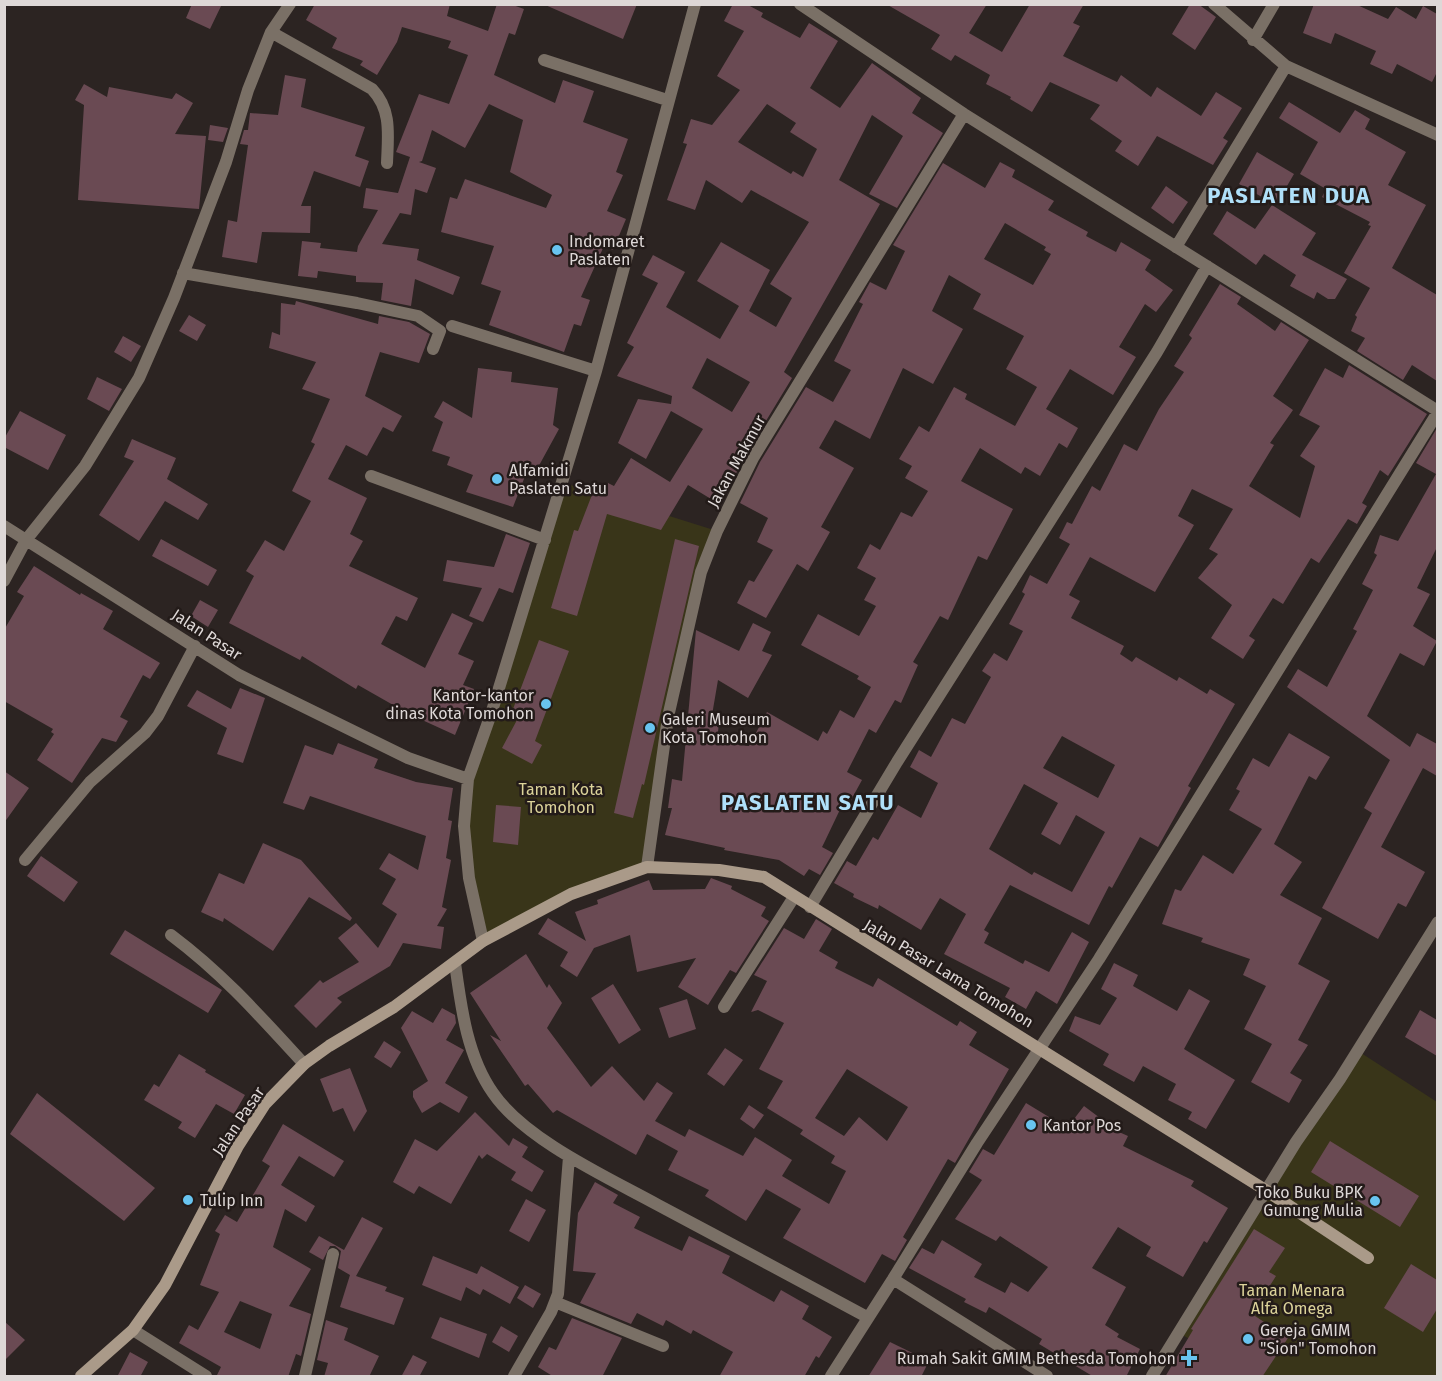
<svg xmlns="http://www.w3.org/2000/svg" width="1442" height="1381" viewBox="0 0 1442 1381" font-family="'Fira Sans',sans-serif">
<rect width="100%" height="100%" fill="#2c2422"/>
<path fill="#393519" d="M561,482L717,531L681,660L647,867L571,894L483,941L469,878L468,779Z
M1358,1051L1437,1102V1376H1254L1179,1333Z"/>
<path fill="#6a4a53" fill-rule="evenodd" d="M192,4H222L210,29L186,18Z
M315,4H450L447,16L488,31L497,4H510L524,9L515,35L509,33L494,75L555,103L563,80L594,91L583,122L628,139L616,172L623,175L607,211L626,219L613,250L604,246L581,297L590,300L581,326L574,324L564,352L489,325L501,291L481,284L494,246L441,232L450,197L457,199L465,179L546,208L552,195L510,172L523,120L489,104L465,148L432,130L422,161L419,162L436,168L427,193L415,189L411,215L400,213L382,244L419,249L417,260L460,277L453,295L415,279L411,306L381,300L383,283L356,282V276L318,271L317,278L298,276L302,241L321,243L320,248L357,252L358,246L378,210L363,208L366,188L398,193L410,157L396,152L419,94L449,104L468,55L448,48L451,41L402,27L397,42L377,75L360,65L363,61L332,48L337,38L306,20Z
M543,4H637L623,39Z
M733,4H746L763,13L761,17L800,38L809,23L838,41L810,88L840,108L872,63L921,98L912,113L943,133L897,208L869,194L903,136L872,115L839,180L880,204L784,372L792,378L746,454L725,495L716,490L711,499L688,485L661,530L607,514L577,616L551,608L574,530L578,531L595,487L606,491L608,483L614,486L631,458L670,482L703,429L671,411L646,459L618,443L638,399L671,404L672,396L617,376L634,347L627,343L658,283L642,275L653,255L685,272L666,307L720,339L739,306L697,281L721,242L770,270L749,311L776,327L792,298L770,284L809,222L751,190L742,203L706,180L695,210L667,200L687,144L683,143L691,119L712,125L740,90L717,76L744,31L724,21ZM767,104L796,123L790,132L817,149L803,177L793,171L791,174L738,142ZM707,358L750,382L732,412L692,388Z
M886,4H987L969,33L1002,52L1030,4H1084L1073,23L1080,26L1063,56L1117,82L1121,75L1151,97L1157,87L1201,116L1216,92L1242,108L1223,138L1228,141L1213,165L1157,136L1138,166L1115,151L1122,141L1090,119L1100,105L1050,82L1032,112L1010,99L1011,97L986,84L990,75L955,55L951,61L931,49L940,35Z
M1190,4H1198L1216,17L1195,50L1172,34Z
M1314,4H1355L1388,19L1396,7L1416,19L1423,6L1437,14V72L1432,82L1397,64L1392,74L1370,64L1376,51L1335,33L1331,44L1303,33Z
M285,75L306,79L301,107L365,127L355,156L369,161L360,187L314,171L301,206H311L310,233L262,232L257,263L222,257L228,220L237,222L248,145L240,144L244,130H248L250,113L278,115Z
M84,84L107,97L109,87L172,99L176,93L193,103L175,134L206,136L199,209L78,200L84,105L75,100Z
M1289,102L1340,133L1355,110L1370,119L1365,129L1406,152L1388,185L1426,205L1392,268L1437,295V381L1412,365L1403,380L1357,351L1365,338L1351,331L1357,317L1355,315L1370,288L1344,273L1371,226L1368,225L1370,222L1322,197L1326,189L1300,174L1318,142L1279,118Z
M210,125L228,128L223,142L208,140Z
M1257,152L1294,174L1276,205L1239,184Z
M1000,162L1015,170L1012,177L1054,201L1048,210L1088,232L1086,236L1116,252L1121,242L1151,260L1145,270L1173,290L1156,312L1145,304L1119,347L1136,357L1113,395L1070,369L1046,409L1078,428L1067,448L1059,443L1040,476L1025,467L1021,474L980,448L961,481L1013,509L987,560L978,556L948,620L940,616L913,662L918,665L901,703L895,700L876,733L869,729L847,772L862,780L851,800L846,797L825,841L822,847L833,853L820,875L809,869L804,876L779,860L724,850L725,848L665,835L672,808H668L672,779L682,781L696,630L739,651L753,623L771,632L762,651L772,655L748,698L718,680L711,721L719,722L717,742L749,746L767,712L818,741L823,731L827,734L840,710L854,718L871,687L857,679L859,676L801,645L818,614L859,636L867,622L876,606L864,600L876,578L857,568L870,544L880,550L901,512L912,517L928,491L905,478L912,466L899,459L919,426L929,432L954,387L967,394L965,399L1015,426L1037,387L1006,369L1024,336L973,309L981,294L949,275L932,311L963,329L933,384L903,368L870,439L835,420L819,448L854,468L821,527L830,532L808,571L797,564L766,618L737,603L749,580L754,582L773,550L757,542L768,518L740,503L760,462L806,387L833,402L851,370L834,361L863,304L859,302L870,282L886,290L905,251L893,245L943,163L985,188ZM1005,223L1046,247L1044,250L1051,254L1033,285L984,259Z
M1166,186L1188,202L1173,224L1151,208Z
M1272,205L1316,233L1302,255L1347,279L1335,299H1328L1317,292L1314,299L1290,286L1296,275L1264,254L1256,265L1213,234L1227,211L1255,229Z
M1220,284L1241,297L1237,304L1275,331L1281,322L1309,340L1273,396L1293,410L1270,443L1274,445L1249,486L1300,518L1315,466L1300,456L1320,426L1299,415L1325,368L1343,378L1349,365L1427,414L1388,476L1380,470L1362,503L1367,506L1357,524L1348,519L1319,563L1311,558L1283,604L1273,598L1249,636L1255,640L1243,659L1211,638L1232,605L1198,578L1218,554L1209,549L1233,509L1192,489L1178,516L1194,525L1155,592L1090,557L1069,595L1080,601L1071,618L1124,646L1120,654L1132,662L1136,657L1177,681L1179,677L1207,694L1210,689L1235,704L1188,786L1191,788L1158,847L1140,837L1112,888L1109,886L1089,925L1010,885L984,930L989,933L984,943L1023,964L1025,960L1049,972L1072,932L1089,942L1057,1004L1036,991L1026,1009L1005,997L1010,988L944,954L966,914L940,898L921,930L879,905L878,909L853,897L854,894L834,883L847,861L856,866L873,837L878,840L898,805L921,818L938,783L910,767L919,750L931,757L952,718L965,724L991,677L982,671L994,653L1007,661L1023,631L1009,624L1025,594L1022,592L1030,575L1047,584L1070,544L1059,538L1067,522L1072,524L1092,486L1100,491L1124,444L1137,451L1159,409L1184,372L1174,366L1192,338L1189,335ZM1062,736L1115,765L1098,798L1043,768ZM1024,784L1058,803L1041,834L1060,845L1076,815L1105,832L1072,892L1034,872L1032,875L989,849Z
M296,301L378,324L379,316L409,322L430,334L419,363L380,352L365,396L402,416L393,432L383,427L367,456L346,445L328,479L367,498L350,534L363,541L349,566L418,598L407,621L396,616L381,644L425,668L452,613L473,623L458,654L474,661L463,685L474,689L455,735L409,714L358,685L356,689L302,656L300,660L229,623L254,576L246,571L265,540L284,551L311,501L292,491L315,444L311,442L330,399L302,389L316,362L269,348L272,332L280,335L281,303L295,305Z
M189,315L206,325L197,341L179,331Z
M123,336L141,346L131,362L114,352Z
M478,368L512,372L511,382L558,388L553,425L559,429L536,471L529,466L513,507L466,492L473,475L447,465L450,457L432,451L443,422L434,417L443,401L472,418Z
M97,377L122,389L109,411L87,399Z
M20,411L66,435L48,470L4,447V439Z
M1437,428V547L1417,588L1430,594L1413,626L1437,641L1424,666L1400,653L1367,716L1410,747L1417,733L1437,744V776L1423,768L1381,847L1425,872L1406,907L1398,903L1378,939L1322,908L1372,813L1364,808L1390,760L1287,687L1298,669L1327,687L1357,631L1353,629L1373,590L1362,584L1377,555L1374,553L1380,535L1398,541L1436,474L1416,463Z
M132,439L176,458L167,479L208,504L198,520L165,501L139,541L99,515L134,461L124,457Z
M506,534L530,543L513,593L499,588L483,622L469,616L482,588L443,581L447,560L494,567Z
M161,539L217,570L208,586L152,556Z
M675,539L699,546L644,785L642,784L633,818L614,813Z
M34,566L80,595L81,593L113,611L103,629L160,663L150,679L143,675L120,717L128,721L116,742L102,738L72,783L37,760L54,734L51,732L53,729L4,701V630L24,596L17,592Z
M200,600L218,610L208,627L191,616Z
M539,640L569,651L535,741L542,745L532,764L502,748L517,720L510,717Z
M240,688L265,698L243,763L217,754L227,728L187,706L197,690L231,709Z
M1289,733L1330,757L1316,780L1309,776L1274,844L1302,862L1280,895L1322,918L1298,964L1330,981L1298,1040L1308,1045L1290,1073L1302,1080L1289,1103L1251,1082L1272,1044L1244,1029L1266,986L1243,975L1250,959L1201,942L1203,938L1162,924L1175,889L1181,891L1203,855L1233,874L1262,829L1229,810L1240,791L1236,789L1253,758L1269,767Z
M338,743L378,759L374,768L416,782L453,788L448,820L452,821L446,858L451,860L442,907L447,909L437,926L444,927L441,949L403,943L390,966L337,998L342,1002L316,1028L294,1006L320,980L323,983L359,962L338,938L356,923L378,948L397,914L382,904L396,879L379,869L389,853L418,870L426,836L310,796L304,810L283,803L305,745L333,755Z
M4,771L29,788L4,823Z
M496,805L521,807L518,845L493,842Z
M263,843L301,860L352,918L350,921L309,897L273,951L224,918L223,922L201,912L219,873L244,884Z
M41,856L78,882L64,902L27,876Z
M711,878L732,886L731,889L766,907L761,916L769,921L736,973L730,970L708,1005L678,987L696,958L637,972L630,935L594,948L577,977L560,966L568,952L538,934L548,918L586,941L575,912L598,904L597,900L649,880L653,890L705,889Z
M816,919L832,929L819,951L838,962L835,968L873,987L878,978L957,1026L960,1021L977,1032L969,1045L1009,1069L955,1163L948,1159L903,1237L907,1240L895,1261L882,1254L865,1283L783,1238L801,1209L766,1189L746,1221L705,1196L709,1190L668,1170L678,1151L647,1134L636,1155L557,1110L553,1113L528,1084L525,1086L490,1035L501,1041L470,993L526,954L547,988L549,984L562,1003L547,1028L591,1087L612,1066L644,1101L657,1082L673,1093L655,1121L685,1137L689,1129L743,1156L755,1137L792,1160L782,1176L829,1204L846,1171L831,1163L835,1156L800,1134L803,1130L767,1108L783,1081L759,1069L784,1023L758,1010L751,1012L767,981L754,975L784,928L804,939ZM847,1069L908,1107L887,1141L859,1117L844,1136L815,1118Z
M125,930L222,990L208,1013L110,954Z
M1114,963L1138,975L1133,986L1177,1011L1189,989L1210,1001L1184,1049L1235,1080L1206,1129L1188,1119L1192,1112L1168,1100L1176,1084L1143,1066L1134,1082L1103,1065L1109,1054L1069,1031L1075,1016L1100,1025L1117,998L1101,989Z
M613,984L641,1030L619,1044L591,998Z
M687,999L696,1029L669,1038L659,1008Z
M442,1008L455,1015L456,1023L446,1040L464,1050L445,1083L468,1097L459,1113L440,1102L422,1113L413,1097V1091L428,1081L401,1028L412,1011L433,1023Z
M1420,1010L1437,1020V1056L1405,1037Z
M384,1041L401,1052L391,1068L374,1057Z
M725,1048L743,1060L724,1086L707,1074Z
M179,1054L206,1070L205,1072L245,1095L234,1114L216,1104L195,1138L178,1128L182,1122L144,1100L154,1084L159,1087Z
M350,1068L367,1111L354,1132L343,1108L333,1112L320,1079Z
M37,1093L155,1188L124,1221L10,1134Z
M1026,1103L1067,1128L1084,1106L1104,1121L1101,1124L1128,1136L1123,1146L1194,1181L1191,1186L1228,1208L1207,1243L1204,1241L1183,1277L1146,1256L1151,1247L1118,1227L1092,1268L1126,1287L1105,1325L1119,1334L1117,1337L1140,1349L1126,1377H1094L1039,1344L1042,1339L989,1307L986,1313L964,1302L966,1299L909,1268L922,1248L934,1254L942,1240L982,1264L974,1277L1005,1293L1011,1282L1028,1292L1048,1267L1000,1236L996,1241L955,1219L982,1180L969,1172L983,1149L994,1155Z
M749,1105L764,1115L754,1129L740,1119Z
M475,1112L509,1146L513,1138L528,1147L522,1157L544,1171L532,1192L511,1180L516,1172L487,1154L482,1159L479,1155L451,1204L419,1186L414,1194L393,1182L415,1139L437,1151Z
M283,1124L344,1161L334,1177L299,1156L281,1185L315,1206L306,1222L285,1209L273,1247L311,1269L289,1306L311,1314L301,1356L296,1354L288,1377H216L221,1367L179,1343L189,1325L198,1330L219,1292L200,1285L220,1234L215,1231L225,1215L237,1222L270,1166L262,1161ZM240,1301L272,1314L260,1349L224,1332Z
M1330,1141L1419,1196L1400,1227L1311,1172Z
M595,1182L618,1195L613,1203L640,1217L634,1228L682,1251L689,1236L730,1256L722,1273L774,1302L781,1290L809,1306L802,1319L832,1337L819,1358L816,1356L804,1377H719L733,1352L693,1330L691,1334L666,1320L663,1326L637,1313L631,1324L580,1303L596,1273L573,1271L578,1213Z
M526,1199L546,1210L529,1242L509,1231Z
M362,1217L383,1228L356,1276L387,1287L385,1291L404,1298L394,1325L340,1307L350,1275L338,1268L341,1251L335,1246H330L323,1260L309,1252L319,1236L344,1250Z
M1254,1229L1285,1248L1269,1272L1276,1276L1252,1314L1288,1338L1262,1377H1165L1193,1330L1191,1329Z
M433,1256L477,1274L481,1266L519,1287L510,1304L483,1289L480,1295L466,1287L461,1301L422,1285Z
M1411,1264L1437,1280V1309L1423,1332L1384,1308Z
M525,1285L541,1294L533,1308L517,1298Z
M440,1317L487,1334L479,1358L431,1338Z
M572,1318L622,1338L602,1377H554L538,1367L549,1347L556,1350Z
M326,1320L348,1328L344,1340L379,1356L369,1377H324L328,1363L317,1360Z
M4,1321L25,1340L4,1361Z
M501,1326L518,1336L509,1352L492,1342Z
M890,1342L929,1361L921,1377H868Z
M130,1352L148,1362L140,1377H117Z
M413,1355L427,1362L419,1377H401Z"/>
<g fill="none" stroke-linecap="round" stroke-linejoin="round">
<path stroke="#7a7066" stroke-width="12" d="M800,4L964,114L1438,411
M1214,4L1286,66L1438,135
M271,32L372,89C392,110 388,135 387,163
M1253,40L1274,4
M544,60L667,100
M1176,247L1286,66
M183,273L357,303L418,316L440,331L433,349
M452,326L596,371
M371,476L545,540
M4,526L239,675L408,758L468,779
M4,581L26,540L85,466L139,378L174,298L226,162L248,90L271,32L290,4
M25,860L90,782L145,733L158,716L195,646
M647,867L668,717L701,572L717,531L753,458L964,114
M810,907L897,762L1157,352L1207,266
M171,935C223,974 260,1016 304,1064
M483,941L469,878L464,826L468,779L492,711L596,371L695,4
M455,963C461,1007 467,1056 493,1093C525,1140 609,1178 658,1205C728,1242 798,1280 867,1317
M724,1007L794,897
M893,1279L977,1143L1099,959L1438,412
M555,1302L663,1346
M133,1330L206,1376
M305,1376L333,1254
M514,1376L551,1312L558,1294L569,1157
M831,1376L893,1279L1047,1376
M1152,1376L1296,1142L1340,1079L1438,922"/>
<path stroke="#aa9a89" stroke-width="12" d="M81,1376L133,1330L165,1285L238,1146L265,1104L304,1064L329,1046L394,1007L483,941L571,894L647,867L719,870L764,877L1267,1191L1368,1258"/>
</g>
<g fill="#68c4f0" stroke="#231b19" stroke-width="2">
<circle cx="557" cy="250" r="6"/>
<circle cx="497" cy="479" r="6"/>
<circle cx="546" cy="704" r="6"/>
<circle cx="650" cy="728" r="6"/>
<circle cx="1031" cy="1125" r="6"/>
<circle cx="188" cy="1200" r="6"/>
<circle cx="1375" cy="1201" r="6"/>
<circle cx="1248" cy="1339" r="6"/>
<path d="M1186 1349h6v6h6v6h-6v6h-6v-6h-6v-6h6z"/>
</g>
<g text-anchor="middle" stroke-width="5" stroke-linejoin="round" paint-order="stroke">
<g font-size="16" fill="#ded8d7" stroke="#231b19" text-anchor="start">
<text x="569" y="247">Indomaret<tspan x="569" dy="18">Paslaten</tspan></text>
<text x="509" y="476">Alfamidi<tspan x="509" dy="18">Paslaten Satu</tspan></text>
<text x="534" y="701" text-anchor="end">Kantor-kantor<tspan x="534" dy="18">dinas Kota Tomohon</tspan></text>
<text x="662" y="725">Galeri Museum<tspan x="662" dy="18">Kota Tomohon</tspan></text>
<text x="1043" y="1131">Kantor Pos</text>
<text x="1363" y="1198" text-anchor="end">Toko Buku BPK<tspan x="1363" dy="18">Gunung Mulia</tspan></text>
<text x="200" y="1206">Tulip Inn</text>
<text x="1260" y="1336">Gereja GMIM<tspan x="1260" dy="18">"Sion" Tomohon</tspan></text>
<text x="1176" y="1364" text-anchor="end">Rumah Sakit GMIM Bethesda Tomohon</text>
</g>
<g font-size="16" fill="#ded8d7" stroke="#231b19">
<text transform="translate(736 461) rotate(-61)" y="6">Jakan Makmur</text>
<text transform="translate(207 634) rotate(33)" y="6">Jalan Pasar</text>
<text transform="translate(949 973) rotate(31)" y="6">Jalan Pasar Lama Tomohon</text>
<text transform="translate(238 1121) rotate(-56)" y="6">Jalan Pasar</text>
</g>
<g font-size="16" fill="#dcd39a" stroke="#231b19">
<text x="561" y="795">Taman Kota<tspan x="561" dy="18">Tomohon</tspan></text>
<text x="1292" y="1296">Taman Menara<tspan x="1292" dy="18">Alfa Omega</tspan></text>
</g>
<g font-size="22" font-weight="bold" letter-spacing="1.5" fill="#b0e0f9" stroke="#231b19">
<text x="1289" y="203">PASLATEN DUA</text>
<text x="808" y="810">PASLATEN SATU</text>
</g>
</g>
<rect width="1442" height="1381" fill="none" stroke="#ded8d7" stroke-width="12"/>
</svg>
